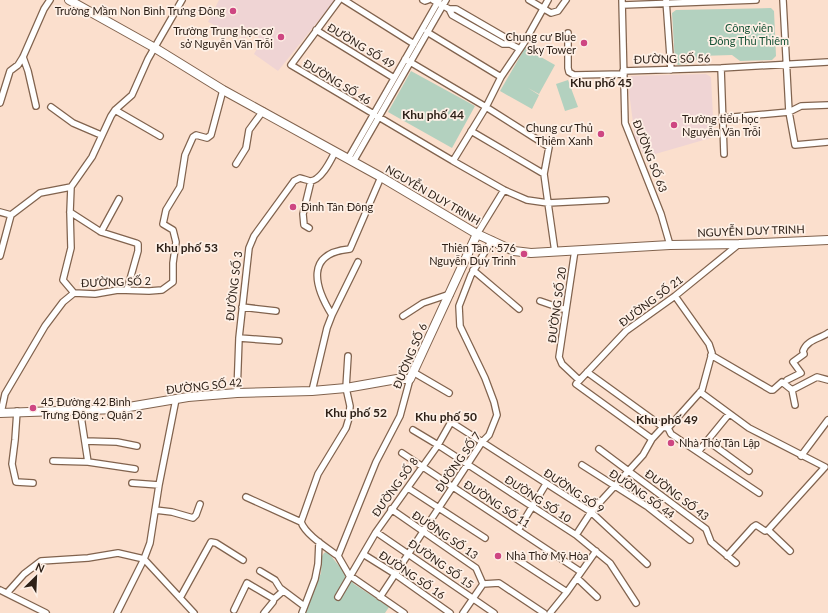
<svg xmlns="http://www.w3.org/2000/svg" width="828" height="613" viewBox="0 0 828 613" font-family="Lato,sans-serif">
<rect width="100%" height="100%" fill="#fbdfcd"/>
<path fill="#efd4d4" d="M219,0H335L278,71L254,54L262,40L249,31L245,39L208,22Z
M706,74L711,77L714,137L645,157L635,138L629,92L631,76Z"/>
<path fill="#b3d1bf" d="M771,8L774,11L776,56L772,60L740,61L732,55L700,56L693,63L678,65L675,62L672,13L676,10Z
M525,48L555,65L539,94L528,88L539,95L532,109L500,91Z
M411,71L475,106L452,148L388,112Z
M568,80L578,107L565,111L556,84Z
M326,552L331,556L354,584L389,607L385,613H305L306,607L321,573L322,556L324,553Z"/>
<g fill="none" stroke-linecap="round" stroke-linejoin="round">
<g stroke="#81634e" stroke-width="8">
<path id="street" d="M339,0L291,65L453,161L486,107L405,59
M344,0L414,44
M423,0L425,1L428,0
M433,0L449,9H456L506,38L510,44L520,49
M529,0L551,13L558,11L566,0
M622,0L625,123L661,214L670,245
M666,0L671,70
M783,0L789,112L795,145L828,142
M623,5L756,0
M449,9L452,15L503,44H510
M316,30L394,78
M427,32L501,77
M568,33V68L569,72L574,75L624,74
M23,57L28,71L36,106
M721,68L724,154
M623,71L721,68L828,62
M0,103L10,71L18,65L23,57L44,9L50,0
M51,107L73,123L101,135
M115,110L160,136
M722,118L789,112L801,106L828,105
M471,131L544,174
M348,159L439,0
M453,161L504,190L527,200L548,203L544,174L549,147L486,107L501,77L524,43L548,0
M353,162L446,0
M236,164L246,148L249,130L263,111
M71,187L70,212L71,248L63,280L74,293
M0,212L11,215
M70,212L101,232L119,199
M309,228L304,225L303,214L311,181
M101,232L136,243L138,244V251L127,290
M477,234L504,190
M575,250L559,357L562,364L579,380
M555,252L548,203L606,200
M0,256L11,215L40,193L71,187L92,157L111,116L115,110L132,95L148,59L182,0
M473,270L519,309
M74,293L95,294L118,290L149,291L162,290L173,282V263L176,242L173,230L163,224L166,210L180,187L185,155L193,137L196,135L207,138L211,135L223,90
M540,301L566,310
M242,307L276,311
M332,315L358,262
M403,316L423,303L450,294
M239,338L279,341
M711,355L771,390H773L782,382L792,390
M413,372L449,393
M587,372L663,427L668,428L702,390L712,353L709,344L675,296
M787,380L801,373L793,362L804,354L803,351C807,340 819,339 828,333
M312,391L327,328L332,315C314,286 305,253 350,249L381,177
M700,392L749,428L825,467L768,530
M237,393L239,338L249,248L254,236L294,181L300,178C303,179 307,180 310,181C321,181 331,160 335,152
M795,405L792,390L817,377L828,380
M80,410L88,462L135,469
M17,411L15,440L12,464L16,482L33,483
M1,413L5,394L45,326L63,302L74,293
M663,427L652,439L576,384L626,331L675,296L739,244
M668,428L671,434L759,493
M413,430L438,445L576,535L610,563L636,603
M85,441L117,442L137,446
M708,441L749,471
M599,449L706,529L711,542L736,563
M698,452L729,414
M402,453L581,572
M801,456L828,420
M53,461L88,462
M582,465L648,507L690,540
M132,483L159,485
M408,488L485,538
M246,497L301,522
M391,509L476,568L483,584L499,583L544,613
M155,510L172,512L193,518L196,515L200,504
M518,530L546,484
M376,532L494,613
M576,535L591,512L643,455L652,439
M363,554L395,574L450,613
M338,556C326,547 306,535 301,522L318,474L346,428L349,418L350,406L346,388L348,356
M727,556L753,527L756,525L765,531L768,530L790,551
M515,558L567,592
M144,559L194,613
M260,571L275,580L280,588L304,606
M577,578L597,597
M0,590L46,613
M7,593L24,574L41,561L88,558L118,553L144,559
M338,597L376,532L438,445L451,422L591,512L647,564
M380,597L467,465L482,442L489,435L497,415L494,402L485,378L460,326L459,306L471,275L492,240
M180,598L211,542L216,543L243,560
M234,610L247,583L274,599L283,591
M117,613L144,559L150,543L159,485L176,399
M264,613L273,602L274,599
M302,613L315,579L318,564L319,542
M404,613L349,575L338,556L376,462L400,416L410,379
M463,613L483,584
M550,613L567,592L596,551"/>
</g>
<g stroke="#81634e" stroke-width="10">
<path id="secondary" d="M69,0L155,48L223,90L381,177L477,234L514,251L531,253L670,245L739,244L828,240
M0,413L117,409L188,397L237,393L312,391L346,388L397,379H410L477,234"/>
</g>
<use href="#street" stroke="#fff" stroke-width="5.5"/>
<use href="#secondary" stroke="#fff" stroke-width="8"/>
</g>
<g fill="#ce4682" stroke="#fef0e6" stroke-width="1.5">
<circle cx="233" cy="11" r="4"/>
<circle cx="281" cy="37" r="4"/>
<circle cx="584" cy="43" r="4"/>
<circle cx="674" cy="125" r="4"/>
<circle cx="601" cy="134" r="4"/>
<circle cx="293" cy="207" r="4"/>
<circle cx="524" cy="254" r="4"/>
<circle cx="33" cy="408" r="4"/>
<circle cx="671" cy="443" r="4"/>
<circle cx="498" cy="556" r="4"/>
</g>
<g text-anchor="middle" stroke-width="3.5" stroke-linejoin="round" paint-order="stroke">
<g font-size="11" fill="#2e2118" stroke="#fef0e6" text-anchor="end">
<text x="225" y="15">Trường Mầm Non Bình Trưng Đông</text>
<text x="273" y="35">Trường Trung học cơ<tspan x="273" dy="13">sở Nguyễn Văn Trỗi</tspan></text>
<text x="576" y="41">Chung cư Blue<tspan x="576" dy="13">Sky Tower</tspan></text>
<text x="682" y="123" text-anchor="start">Trường tiểu học<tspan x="682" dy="13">Nguyễn Văn Trỗi</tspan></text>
<text x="593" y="132">Chung cư Thủ<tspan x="593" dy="13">Thiêm Xanh</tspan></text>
<text x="301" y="211" text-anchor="start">Đình Tân Đông</text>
<text x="516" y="252">Thiên Tân : 576<tspan x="516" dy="13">Nguyễn Duy Trinh</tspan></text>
<text x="41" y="406" text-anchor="start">45 Đường 42 Bình<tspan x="41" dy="13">Trưng Đông . Quận 2</tspan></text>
<text x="679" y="447" text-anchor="start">Nhà Thờ Tân Lập</text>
<text x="506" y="560" text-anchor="start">Nhà Thờ Mỹ Hòa</text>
</g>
<g font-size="11" fill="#165337" stroke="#fef0e6">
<text x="749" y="32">Công viên<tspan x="749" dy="13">Đông Thủ Thiêm</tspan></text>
</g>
<g font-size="11" fill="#2e2118" stroke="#fef0e6">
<text transform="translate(361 46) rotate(31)" y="4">ĐƯỜNG SỐ 49</text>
<text transform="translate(672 59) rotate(-1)" y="4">ĐƯỜNG SỐ 56</text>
<text transform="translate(337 82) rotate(31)" y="4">ĐƯỜNG SỐ 46</text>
<text transform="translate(650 156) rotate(69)" y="4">ĐƯỜNG SỐ 63</text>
<text transform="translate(433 195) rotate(30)" y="4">NGUYỄN DUY TRINH</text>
<text transform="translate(751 231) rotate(-2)" y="4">NGUYỄN DUY TRINH</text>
<text transform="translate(116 282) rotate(-2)" y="4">ĐƯỜNG SỐ 2</text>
<text transform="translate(234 286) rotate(-83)" y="4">ĐƯỜNG SỐ 3</text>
<text transform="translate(651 301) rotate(-37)" y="4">ĐƯỜNG SỐ 21</text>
<text transform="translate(557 305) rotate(-82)" y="4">ĐƯỜNG SỐ 20</text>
<text transform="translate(410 356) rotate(-67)" y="4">ĐƯỜNG SỐ 6</text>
<text transform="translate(204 386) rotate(-6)" y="4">ĐƯỜNG SỐ 42</text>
<text transform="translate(458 462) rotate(-55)" y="4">ĐƯỜNG SỐ 7</text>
<text transform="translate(395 487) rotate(-54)" y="4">ĐƯỜNG SỐ 8</text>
<text transform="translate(574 491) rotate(34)" y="4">ĐƯỜNG SỐ 9</text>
<text transform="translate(642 494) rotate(35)" y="4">ĐƯỜNG SỐ 44</text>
<text transform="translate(677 495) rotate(37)" y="4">ĐƯỜNG SỐ 43</text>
<text transform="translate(538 499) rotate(33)" y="4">ĐƯỜNG SỐ 10</text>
<text transform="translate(497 504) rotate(33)" y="4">ĐƯỜNG SỐ 11</text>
<text transform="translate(445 535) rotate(34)" y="4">ĐƯỜNG SỐ 13</text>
<text transform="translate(441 564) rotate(35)" y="4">ĐƯỜNG SỐ 15</text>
<text transform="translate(412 575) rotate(34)" y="4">ĐƯỜNG SỐ 16</text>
</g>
<g font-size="12" font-weight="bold" fill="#2e2118" stroke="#fef0e6">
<text x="601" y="87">Khu phố 45</text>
<text x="433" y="119">Khu phố 44</text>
<text x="187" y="252">Khu phố 53</text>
<text x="356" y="417">Khu phố 52</text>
<text x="446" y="421">Khu phố 50</text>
<text x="667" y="424">Khu phố 49</text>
</g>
</g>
<g transform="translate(36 577) rotate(24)" stroke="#fef0e6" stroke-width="3" paint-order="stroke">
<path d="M0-3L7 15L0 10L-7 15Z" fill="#2e2118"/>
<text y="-6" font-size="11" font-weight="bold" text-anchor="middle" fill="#2e2118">N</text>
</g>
</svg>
